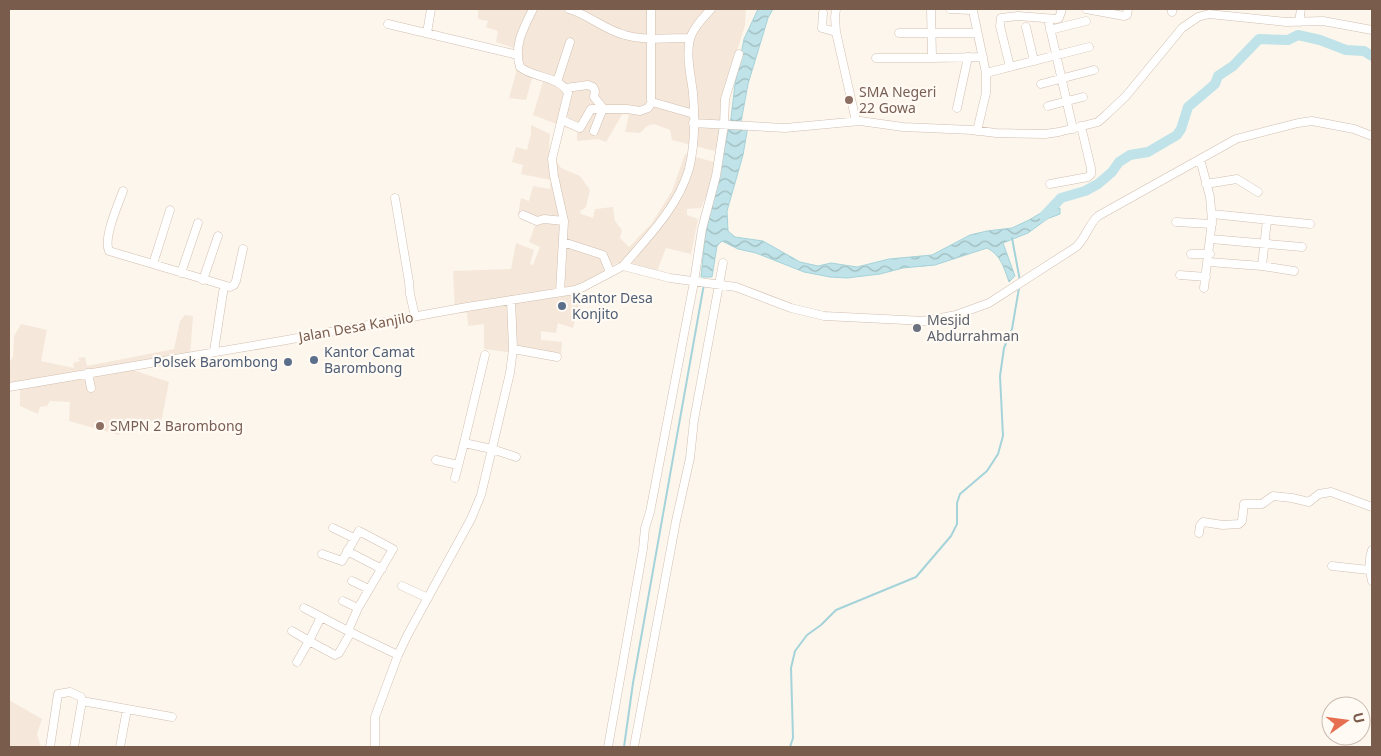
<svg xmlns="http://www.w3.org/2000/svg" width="1381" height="756" viewBox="0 0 1381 756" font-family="'Noto Sans',sans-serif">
<defs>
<pattern id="water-waves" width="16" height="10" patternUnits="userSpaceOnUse" patternTransform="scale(1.25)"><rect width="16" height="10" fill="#bfe3e8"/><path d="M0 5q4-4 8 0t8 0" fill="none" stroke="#a0bbbe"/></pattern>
</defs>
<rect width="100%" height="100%" fill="#fdf6ec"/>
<path fill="#f5e8da" d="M478,9H746L745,25L726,88L720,116V142L714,151L672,140L670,130L654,124L647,126L640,133L625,132L629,115L623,113L606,142L598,139L577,141V132L533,115L545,75L534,71L526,100L509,98L516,73L514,48L496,42L498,31L486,27L488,21L478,19Z
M531,125L550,134L549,149L561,168L580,176L590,190L586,207L580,211L581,214L593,218L595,209L613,207L615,221L622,230L620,238L629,247L652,223L672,191L685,154L714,162L709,189L701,208L687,209V215L698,219L691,254L666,248L657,271L628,264L617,263L586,282L573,328L558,323L556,333L541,331V340L562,342L561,359L484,349V324L468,326L467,313L455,312L453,271L511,269L516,243L534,250L530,264L533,265L540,247L529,242L536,223L518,214L521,198L529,201L533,186L550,189L551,180L521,174L523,165L512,162L516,147L527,150L531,134Z
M185,315L193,316L190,357L130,369L169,382L161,423L126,418L125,427L119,435L69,421L70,402L50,401L47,406L40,407L38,414L20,406V386L13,387L9,382V363L13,357L14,336L21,324L47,330L41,361L74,368L73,363L80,361L78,358L85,357L87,366L174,349L180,321Z
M9,700L42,719L37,734L41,747H9Z"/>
<path fill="url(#water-waves)" stroke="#a5d3da" d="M758,9H773L768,18L748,84L741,122L748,126L743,155L727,211L728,231L735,237L763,241L800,262L818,266L831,263L857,267L889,259L932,255L970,235L987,231L1012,228L1029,220L1049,208H1060V214L1047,219L1028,233L1003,243L1015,276L1009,282C1004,268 1001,255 987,248L935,265L903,268L880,274L847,278L830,277L804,272L756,253L738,249L722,241L717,246L712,277H701L705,237L731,118L735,84L744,39Z"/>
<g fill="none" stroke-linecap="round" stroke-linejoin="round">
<path stroke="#a5d3da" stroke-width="2" d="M1012,238L1020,281
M624,747L633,683L704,284
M790,747L793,738L791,668L795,651L807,635L821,625L836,610L916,577L951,536L957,524V503L960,494L987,471L998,454L1003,436L1000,376L1004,348L1012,329L1019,288"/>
<path stroke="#bfe3e8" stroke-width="10" d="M1044,216L1061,198L1085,191L1098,184L1112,172L1119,162L1130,155L1148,152L1177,135L1181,129L1188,107L1215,84L1218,76L1233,66L1259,39L1288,40L1298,35L1320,40L1346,50L1364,51L1372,56"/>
<g stroke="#d1beb0" stroke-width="9">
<path id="minor" d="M533,9C524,27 513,46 520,67C533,78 560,76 568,93L552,159L554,176L564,221L560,292
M569,9C589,15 605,30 625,35C645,41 669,38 690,38
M651,9V100L652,102L694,114
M836,9L835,17L836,32L856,121
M931,9L932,58L983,57
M950,9L970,10L973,11L986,73V93L977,131
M1086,9L1124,16L1127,15L1128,9
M1172,12V9
M823,13L822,28L836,32
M1048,19L1073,129
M1299,22L1301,9
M388,24L518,55
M1026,27L1034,61
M1050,30L1086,21
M427,33L431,9
M899,33H977
M876,58H932
M1010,67L1000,26L1001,18L1018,16L1057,19L1059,18L1062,9
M986,73L1089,47
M557,82L570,42
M1041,84L1094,70
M566,88L588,85L593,87L595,91L594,97L603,108
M1048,106L1083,97
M957,108L968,57
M562,120L580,128L591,109H627L640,111L648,108L652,102
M693,123L785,128L860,121L903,127L972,130L996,133L1045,134L1059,132L1098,122L1106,115L1126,96L1182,28L1198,17L1209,14L1286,22L1323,21L1372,30
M594,131L603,108
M1200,159L1210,197L1212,221L1204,288
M1050,184L1088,177L1091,174V168L1081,126
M1206,184L1237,179L1258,192
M123,191C118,205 103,238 109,251L230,287L234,285L236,281L243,249
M395,198L409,282L410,294L415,316
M1212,214L1310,224
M523,215L537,221L544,219L564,221
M1267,220L1262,266L1294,271
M1176,222L1212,224
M1211,239L1302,247
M563,242L603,255L610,272
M1191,254H1210
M1209,262L1262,266
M153,264L170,210
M623,266C648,237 678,207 689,169C695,145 695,117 693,93C691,76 685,53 691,36C695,25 704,17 711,9
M181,273L198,223
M1180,275L1206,277
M203,280L218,236
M513,349L557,357
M214,351L224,286
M485,355L464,443L492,449L516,457
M88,373L91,388
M9,387L281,341L467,307L575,290L583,287L623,266L670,278L736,287L791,308L824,316L925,321L956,315L989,303L1076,247C1086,238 1088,225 1098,216L1236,139L1298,123L1312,121L1354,129L1372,136
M436,460L458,465
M455,478L464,443
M333,528L354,538
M1199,533L1200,526L1203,522L1223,525L1239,524L1242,521L1244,504H1262L1273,496L1292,498L1309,502L1319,494L1331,492L1372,507
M1372,550C1368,561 1369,570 1372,581
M347,551L382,569
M322,554L342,561L359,531L393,549L358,608L348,631L398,655
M1332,566L1369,570
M352,581L369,589
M402,586L428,598
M343,601L358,608
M304,608L348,631
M321,617L309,641L335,655L339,653L351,632
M292,631L309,641L297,662
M82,701L172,717
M50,747L58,694L70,692L81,697L82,701L74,747
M120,747L127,709
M375,747V717L398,655L408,634L471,519L481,495L510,373L513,349L511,300
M608,747L643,549L645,528L650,512L694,282L702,229L716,176L724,125L725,99L739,54
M634,747L676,521L690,458L694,420L723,263"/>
</g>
<use href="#minor" stroke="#fff" stroke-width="8"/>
</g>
<g fill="#8d6e63" stroke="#fffaf3" stroke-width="2">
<circle cx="849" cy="100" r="5"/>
<circle cx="100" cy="426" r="5"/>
</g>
<g fill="#5c6f8a" stroke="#fffaf3" stroke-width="2">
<circle cx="562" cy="306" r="5"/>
<circle cx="314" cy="360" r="5"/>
<circle cx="288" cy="362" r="5"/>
</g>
<circle fill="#6b7280" stroke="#fffaf3" stroke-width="2" cx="917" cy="328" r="5"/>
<g text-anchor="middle" stroke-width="4.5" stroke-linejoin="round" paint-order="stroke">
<g font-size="14" fill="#785e54" stroke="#fffaf3" text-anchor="start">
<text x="859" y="97">SMA Negeri<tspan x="859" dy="16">22 Gowa</tspan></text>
<text x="110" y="431">SMPN 2 Barombong</text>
</g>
<g font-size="14" fill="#4e5e75" stroke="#fffaf3" text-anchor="start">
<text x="572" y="303">Kantor Desa<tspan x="572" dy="16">Konjito</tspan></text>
<text x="324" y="357">Kantor Camat<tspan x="324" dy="16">Barombong</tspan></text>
<text x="278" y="367" text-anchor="end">Polsek Barombong</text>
</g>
<g font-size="14" fill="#5b616d" stroke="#fffaf3" text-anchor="start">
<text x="927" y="325">Mesjid<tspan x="927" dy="16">Abdurrahman</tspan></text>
</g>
<g font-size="14" fill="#7a5c4d" stroke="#fffaf3">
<text transform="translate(356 327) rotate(-10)" y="5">Jalan Desa Kanjilo</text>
</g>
</g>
<rect width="1381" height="756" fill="none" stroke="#7a5c4d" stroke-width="20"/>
<g transform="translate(1346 721) rotate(76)"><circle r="24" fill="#fffaf3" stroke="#cabbb1"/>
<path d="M0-4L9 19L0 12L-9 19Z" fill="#e76f51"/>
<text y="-8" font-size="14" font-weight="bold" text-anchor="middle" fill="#7a5c4d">U</text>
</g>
</svg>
